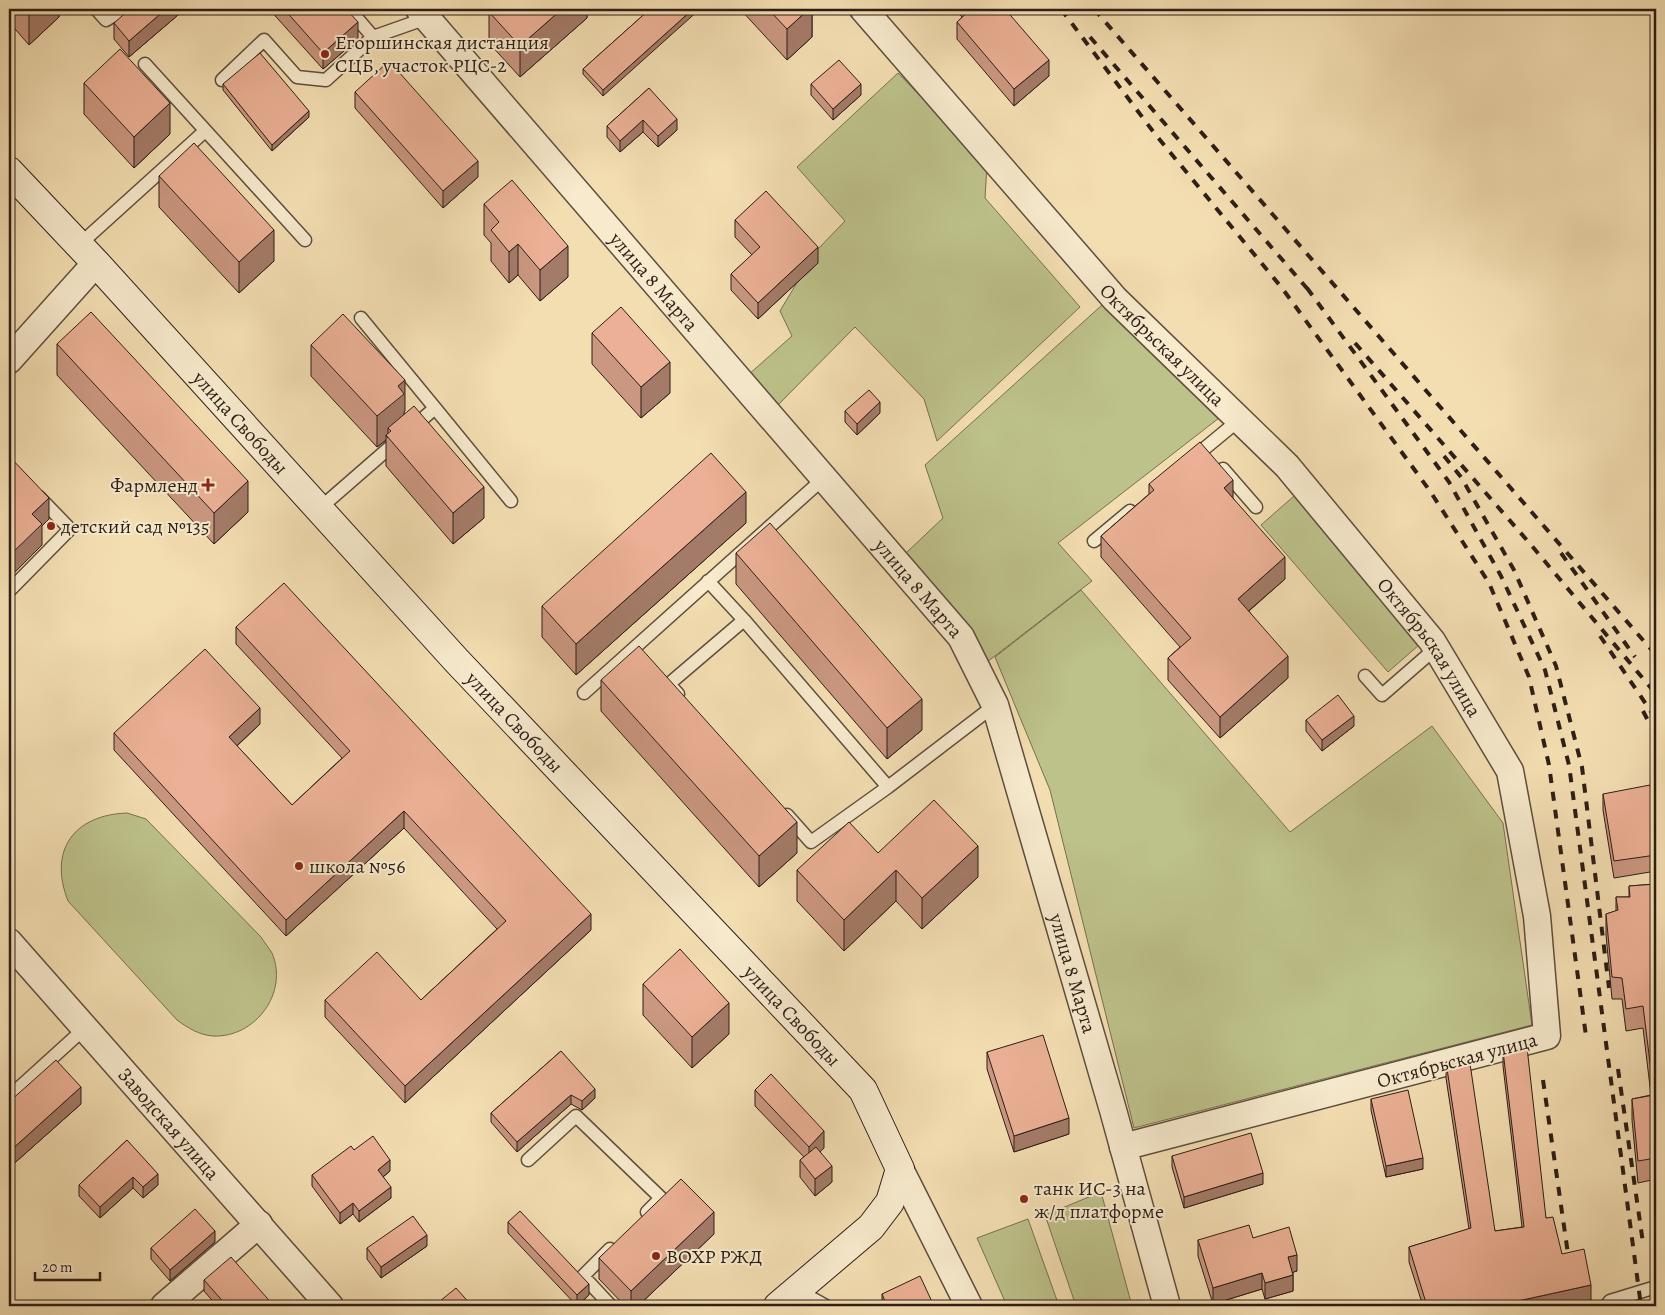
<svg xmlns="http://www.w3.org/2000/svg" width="1665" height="1315" viewBox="0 0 1665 1315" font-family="Alegreya,serif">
<rect width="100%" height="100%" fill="#f3deb2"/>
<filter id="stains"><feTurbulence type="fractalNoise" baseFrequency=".004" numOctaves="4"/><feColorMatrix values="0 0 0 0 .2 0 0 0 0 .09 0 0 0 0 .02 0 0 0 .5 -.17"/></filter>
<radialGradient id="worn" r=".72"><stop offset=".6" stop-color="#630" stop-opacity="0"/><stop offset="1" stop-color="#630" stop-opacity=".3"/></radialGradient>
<path fill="#bdc18a" stroke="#757051" d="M898,73L987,165L985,198L1080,307L937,441L924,399L855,327L776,407L747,376L792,336L780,311L816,251L845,221L797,167Z
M1102,305L1219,418L1058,543L1092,581L987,662L906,553L943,518L925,465Z
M1294,496L1420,644L1388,672L1261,525Z
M1081,590L1290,832L1432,726L1503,823L1532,1025L1134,1128L1050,790L995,657Z
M127,813L146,819L261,937C264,942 269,948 272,953C289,993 255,1038 213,1036C199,1035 188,1028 177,1020L68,901C48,850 74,815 127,813Z
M1101,1192L1132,1306H1076L1045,1215Z
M1028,1219L1059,1306H1007L977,1238Z"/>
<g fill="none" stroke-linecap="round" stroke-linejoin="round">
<g stroke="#5e4e3e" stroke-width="15">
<path id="lane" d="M96,9L106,20L124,9
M349,9L373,37L427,18
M145,64L305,240
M222,80L264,40L297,77L326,80L373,37
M79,245L205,131
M361,318L435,408
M1193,458L1239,420
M1223,469L1256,507
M319,509L435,408L511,501
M1094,541L1130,511
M708,581L744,620
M9,591L70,529L39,497
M1365,676L1382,695L1436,648
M584,693L824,478
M678,694L669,684L744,620L888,787
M787,815L811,842L888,787L995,705
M9,1097L85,1028
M528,1160L576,1116L661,1198L647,1212
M610,1249L583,1276L611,1306
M797,1290L826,1306
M1606,1306L1610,1301L1656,1287"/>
</g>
<g stroke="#5e4e3e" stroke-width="29">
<g id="street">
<path id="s1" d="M419,9L961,637L995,705L1113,1110L1167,1306"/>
<path id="s2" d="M863,9L1115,299L1287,466L1432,641L1510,771L1537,916L1547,1036L1123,1147"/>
<path d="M9,360L96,263"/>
<path id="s3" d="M9,942L330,1306"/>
<path d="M900,1169L969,1306"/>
<path d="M164,1306L259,1224"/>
</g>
</g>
<g stroke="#2d1e18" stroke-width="30">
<g id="secondary">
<path id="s4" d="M9,171L96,263L456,660L863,1090L900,1169L890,1202L871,1227L778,1306"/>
</g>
</g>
<use href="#lane" stroke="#f7eacd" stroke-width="12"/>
<use href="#street" stroke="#f7eacd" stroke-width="26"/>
<use href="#secondary" stroke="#f7eacd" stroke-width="28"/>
<path stroke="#2d1e18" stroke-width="4" stroke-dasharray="9 9" stroke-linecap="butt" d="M1039,9L1041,11
M1061,9L1155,134L1282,288L1430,491L1489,583L1529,677L1549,765L1586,1036
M1094,9L1656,655
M1090,37L1311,293
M1307,288L1449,482L1501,576L1545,670L1569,765L1641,1306
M1355,343L1532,546L1656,694
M1444,456L1461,477L1514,570L1556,666L1582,767L1609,988
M1561,553L1635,657
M1600,636L1656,719
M1643,711L1656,736
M1618,1069L1643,1243
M1543,1080L1568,1254"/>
</g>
<path fill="#ca9780" stroke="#2d1e18" d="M9,9H59V17L29,45L9,22Z
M185,9L129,57L114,39V23Z
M269,9H346L358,39L323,69Z
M587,9V18L520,77L489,43V12Z
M650,9L603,96L583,74V69Z
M741,9H812V37L787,60L741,10Z
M955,9H1005L1049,76L1014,106L957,39V22L962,17Z
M84,83L170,134L134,168L84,114Z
M223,84L309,117L272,151L223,90Z
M811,84L861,95L833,120L811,95Z
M649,88L677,130L658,147L643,132L620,152L607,137V126Z
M355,92L478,177L443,208L355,108Z
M159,176L274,261L239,293L159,207Z
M484,204L568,277L540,301L518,275L509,283L491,261V243L484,235Z
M735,220L818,263L758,319L731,290V274L752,255L735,237Z
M592,333L670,393L641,418L592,364Z
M57,344L248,512L214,544L57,375Z
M311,345L405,411L404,412V415L484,518L453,544L386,466V440L377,447L311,376Z
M845,411L880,413L857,435L845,422Z
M1149,484L1233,498L1285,579L1249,611L1288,678L1220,738L1168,680V658L1180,647L1101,557V536L1149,494Z
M746,523L576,675L542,637V606Z
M736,553L922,730L887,759L736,584Z
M236,627L591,930L405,1103L325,1017V1000H421L497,929L404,828L286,936L114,750V733L260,724L237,746L292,805L342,758L236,644Z
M601,680L797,853L759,887L601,711Z
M1306,720L1354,726L1322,751L1306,731Z
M1603,794L1656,820V871L1614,878L1603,810Z
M878,853L978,877L922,929L896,901L844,951L797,901V870Z
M1656,884V1183V1179L1638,1183L1632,1120V1099L1651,1095L1643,1028L1626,1031L1622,999H1612L1606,935V914L1616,911V897H1629V886Z
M643,984L729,1034L692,1068L643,1015Z
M561,1051L595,1098L582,1110L571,1104L517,1152L491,1122V1113Z
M1503,1051L1546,1218L1562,1254L1591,1300L1564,1306H1423L1409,1262V1247L1469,1229L1446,1078V1062L1495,1231L1522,1227L1503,1066Z
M987,1052L1069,1134L1014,1152L987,1069Z
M755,1090L824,1148L820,1152L832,1182L815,1196L800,1177V1160L804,1157L755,1106Z
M1371,1099L1423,1169L1386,1177L1371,1110Z
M9,1102L81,1104L9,1168Z
M127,1140L158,1185L143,1198L133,1188L100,1218L79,1196V1185Z
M354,1150L390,1171L383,1177L391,1198L359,1222L353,1214L340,1224L312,1186V1175Z
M1172,1156L1263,1184L1184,1208L1172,1167Z
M508,1222L589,1295L577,1306L508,1233Z
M714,1234L638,1306H625L599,1279V1258Z
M1253,1238L1297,1271L1293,1272V1291L1265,1299L1262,1289L1213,1304L1198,1256V1240Z
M215,1242L170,1281L151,1259V1248Z
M427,1246L381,1278L367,1259V1248Z
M204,1280L274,1306H217L204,1291Z
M882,1294L934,1306H882Z"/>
<path fill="#a47b68" stroke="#2d1e18" d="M34,9H59V17L29,45V14Z
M166,9H185L129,57V41Z
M562,9H587V18L520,77V46Z
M693,9H700L603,96V90Z
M809,9H812V37L787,60V29Z
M358,22V39L323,69V53Z
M1049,60V76L1014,106V89Z
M861,84V95L833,120V109Z
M170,103V134L134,168V137Z
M309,111V117L272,151V145Z
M677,119V130L658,147V136Z
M643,120V132L620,152V141Z
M478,161V177L443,208V191Z
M274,230V261L239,293V262Z
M518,244V275L509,283V252Z
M568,246V277L540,301V270Z
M818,247V263L758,319V303Z
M670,362V393L641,418V387Z
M405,380V411L404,412V424L391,431L388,428V438L386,435V440L377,447V416L398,386Z
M880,402V413L857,435V424Z
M1233,480V501L1224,488Z
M248,481V512L214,544V513Z
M484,487V518L453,544V513Z
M746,492V523L576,675V644Z
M49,498V519L42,526V545L9,578V556L32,514Z
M1285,557V579L1238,620V599Z
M1288,656V678L1220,738V717Z
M922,699V730L887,759V728Z
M260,708V724L229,753V737Z
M1354,716V726L1322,751V740Z
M404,811V828L286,936V920Z
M797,822V853L759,887V856Z
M978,846V877L922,929V898Z
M896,870V901L844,951V920Z
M591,914V930L405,1103V1086Z
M729,1003V1034L692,1068V1037Z
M81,1087V1104L9,1168V1152Z
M595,1089V1098L582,1110V1101Z
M571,1095V1104L517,1152V1142Z
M1069,1118V1134L1014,1152V1136Z
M824,1131V1148L809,1163V1147Z
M1423,1158V1169L1386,1177V1166Z
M390,1160V1171L378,1181V1170Z
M832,1166V1182L815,1196V1179Z
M1263,1173V1184L1184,1208V1197Z
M158,1174V1185L143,1198V1187Z
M133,1177V1188L100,1218V1207Z
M391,1187V1198L359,1222V1211Z
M353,1203V1214L340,1224V1213Z
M714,1212V1234L638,1306H631V1291Z
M215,1231V1242L170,1281V1270Z
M427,1235V1246L381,1278V1267Z
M1297,1255V1271L1288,1274V1257Z
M1262,1273V1289L1213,1304V1288Z
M1293,1275V1291L1265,1299V1283Z
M589,1284V1295L577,1306V1295Z
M1591,1285V1300L1564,1306H1495Z"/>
<path fill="#ebb095" stroke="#2d1e18" d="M25,9H34L29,14Z
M130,9H166L129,41L114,23Z
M284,9H346L358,22L323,53Z
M493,9H562L520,46L489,12Z
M650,9H693L603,90L583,69Z
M768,9H809L787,29Z
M969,9H1005L1049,60L1014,89L957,22L970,10Z
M120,49L170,103L134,137L84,83Z
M260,53L309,111L272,145L223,84Z
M839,60L861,84L833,109L811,84Z
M389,61L478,161L443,191L355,92Z
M649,88L677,119L658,136L643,120L620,141L607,126Z
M194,143L274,230L239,262L159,176Z
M512,180L568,246L540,270L518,244L509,252L491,230L499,222L484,204Z
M766,191L818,247L758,303L731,274L760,247L735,220Z
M621,307L670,362L641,387L592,333Z
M91,312L248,481L214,513L57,344Z
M343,314L405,380L398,386L404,394L377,416L311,345Z
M869,390L880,402L857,424L845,411Z
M414,406L484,487L453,513L386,435L391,431L388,428Z
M1200,442L1233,480L1224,488L1285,557L1238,599L1288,656L1220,717L1168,658L1191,638L1101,536L1154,490L1149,484Z
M711,453L746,492L576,644L542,606Z
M9,456L49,498L32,514L42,524L9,556Z
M770,523L922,699L887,728L736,553Z
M284,583L591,914L405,1086L325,1000L377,952L421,1000L506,921L404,811L286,920L114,733L205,649L260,708L229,737L292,805L350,751L236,627Z
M639,646L797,822L759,856L601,680Z
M1338,695L1354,716L1322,740L1306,720Z
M1650,785L1656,820V855L1614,861L1603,794Z
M934,800L978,846L922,898L896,870L844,920L797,870L849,822L878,853Z
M1656,884V1162V1158L1638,1161L1632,1099L1654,1095L1643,1006L1626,1009L1622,978L1612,977L1606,914L1618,910L1616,897H1630L1629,886Z
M680,949L729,1003L692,1037L643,984Z
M1043,1035L1069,1118L1014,1136L987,1052Z
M1527,1047L1546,1218L1553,1217L1562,1254L1584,1249L1591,1285L1495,1306H1427L1409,1247L1471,1228L1446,1062L1469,1057L1495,1231L1524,1227L1503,1051Z
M561,1051L595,1089L582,1101L571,1095L517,1142L491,1113Z
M56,1060L81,1087L9,1152V1102Z
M771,1074L824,1131L809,1147L755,1090Z
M1408,1090L1423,1158L1386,1166L1371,1099Z
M1251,1133L1263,1173L1184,1197L1172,1156Z
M373,1136L390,1160L378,1170L391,1187L359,1211L353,1203L340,1213L312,1175L351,1146L354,1150Z
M127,1140L158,1174L143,1187L133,1177L100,1207L79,1185Z
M816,1147L832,1166L815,1179L800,1160Z
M681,1179L714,1212L631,1291L599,1258Z
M195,1209L215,1231L170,1270L151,1248Z
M520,1211L589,1284L577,1295L508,1222Z
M413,1216L427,1235L381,1267L367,1248Z
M1249,1225L1253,1238L1289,1227L1297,1255L1288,1257L1293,1275L1265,1283L1262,1273L1213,1288L1198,1240Z
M231,1257L274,1306H227L204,1280Z
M920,1276L934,1306H887L882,1294Z
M456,1288L472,1306H434Z"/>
<g fill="#8f2418" stroke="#f7eacd" stroke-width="2">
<circle cx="325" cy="54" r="5"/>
<path d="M205.5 477.5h5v5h5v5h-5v5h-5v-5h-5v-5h5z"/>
<circle cx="51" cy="526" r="5"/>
<circle cx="299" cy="866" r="5"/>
<circle cx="1024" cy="1199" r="5"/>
<circle cx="656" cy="1256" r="5"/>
</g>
<g text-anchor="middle" stroke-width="4" stroke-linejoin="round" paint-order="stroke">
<g font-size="20" fill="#2d1e18" stroke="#f7eacd" text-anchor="start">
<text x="335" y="49">Егоршинская дистанция<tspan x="335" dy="23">СЦБ, участок РЦС-2</tspan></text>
<text x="198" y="492" text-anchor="end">Фармленд</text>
<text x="61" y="533">детский сад №135</text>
<text x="309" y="873">школа №56</text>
<text x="1034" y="1195">танк ИС-3 на<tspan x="1034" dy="23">ж/д платформе</tspan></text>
<text x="666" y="1263">ВОХР РЖД</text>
</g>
<g font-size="20" fill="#2d1e18" stroke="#f7eacd">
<text dy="7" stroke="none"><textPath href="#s1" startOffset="360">улица 8 Марта</textPath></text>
<text dy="7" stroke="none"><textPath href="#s2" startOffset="450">Октябрьская улица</textPath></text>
<text dy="7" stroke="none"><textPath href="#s4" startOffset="342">улица Свободы</textPath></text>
<text dy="7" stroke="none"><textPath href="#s1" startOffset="765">улица 8 Марта</textPath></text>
<text dy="7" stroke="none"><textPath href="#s2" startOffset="855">Октябрьская улица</textPath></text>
<text dy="7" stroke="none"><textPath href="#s4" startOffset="748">улица Свободы</textPath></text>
<text dy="7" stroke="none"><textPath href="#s1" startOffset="1185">улица 8 Марта</textPath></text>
<text dy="7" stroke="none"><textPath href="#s4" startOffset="1152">улица Свободы</textPath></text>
<text transform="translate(1457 1060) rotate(-15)" y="7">Октябрьская улица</text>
<text dy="7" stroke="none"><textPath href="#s3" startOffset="242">Заводская улица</textPath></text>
</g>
</g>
<rect width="1665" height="1315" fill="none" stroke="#f3deb2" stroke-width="30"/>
<rect x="10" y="10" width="1645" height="1295" fill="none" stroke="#2d1e18" stroke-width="2.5"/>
<rect x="15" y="15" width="1635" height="1285" fill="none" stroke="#2d1e18"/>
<path d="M35 1272v8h65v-8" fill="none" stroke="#2d1e18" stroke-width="2.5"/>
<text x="42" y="1272" font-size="15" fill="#2d1e18" stroke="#f7eacd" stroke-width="4" paint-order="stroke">20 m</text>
<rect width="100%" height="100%" filter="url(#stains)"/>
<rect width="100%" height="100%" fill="url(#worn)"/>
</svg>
